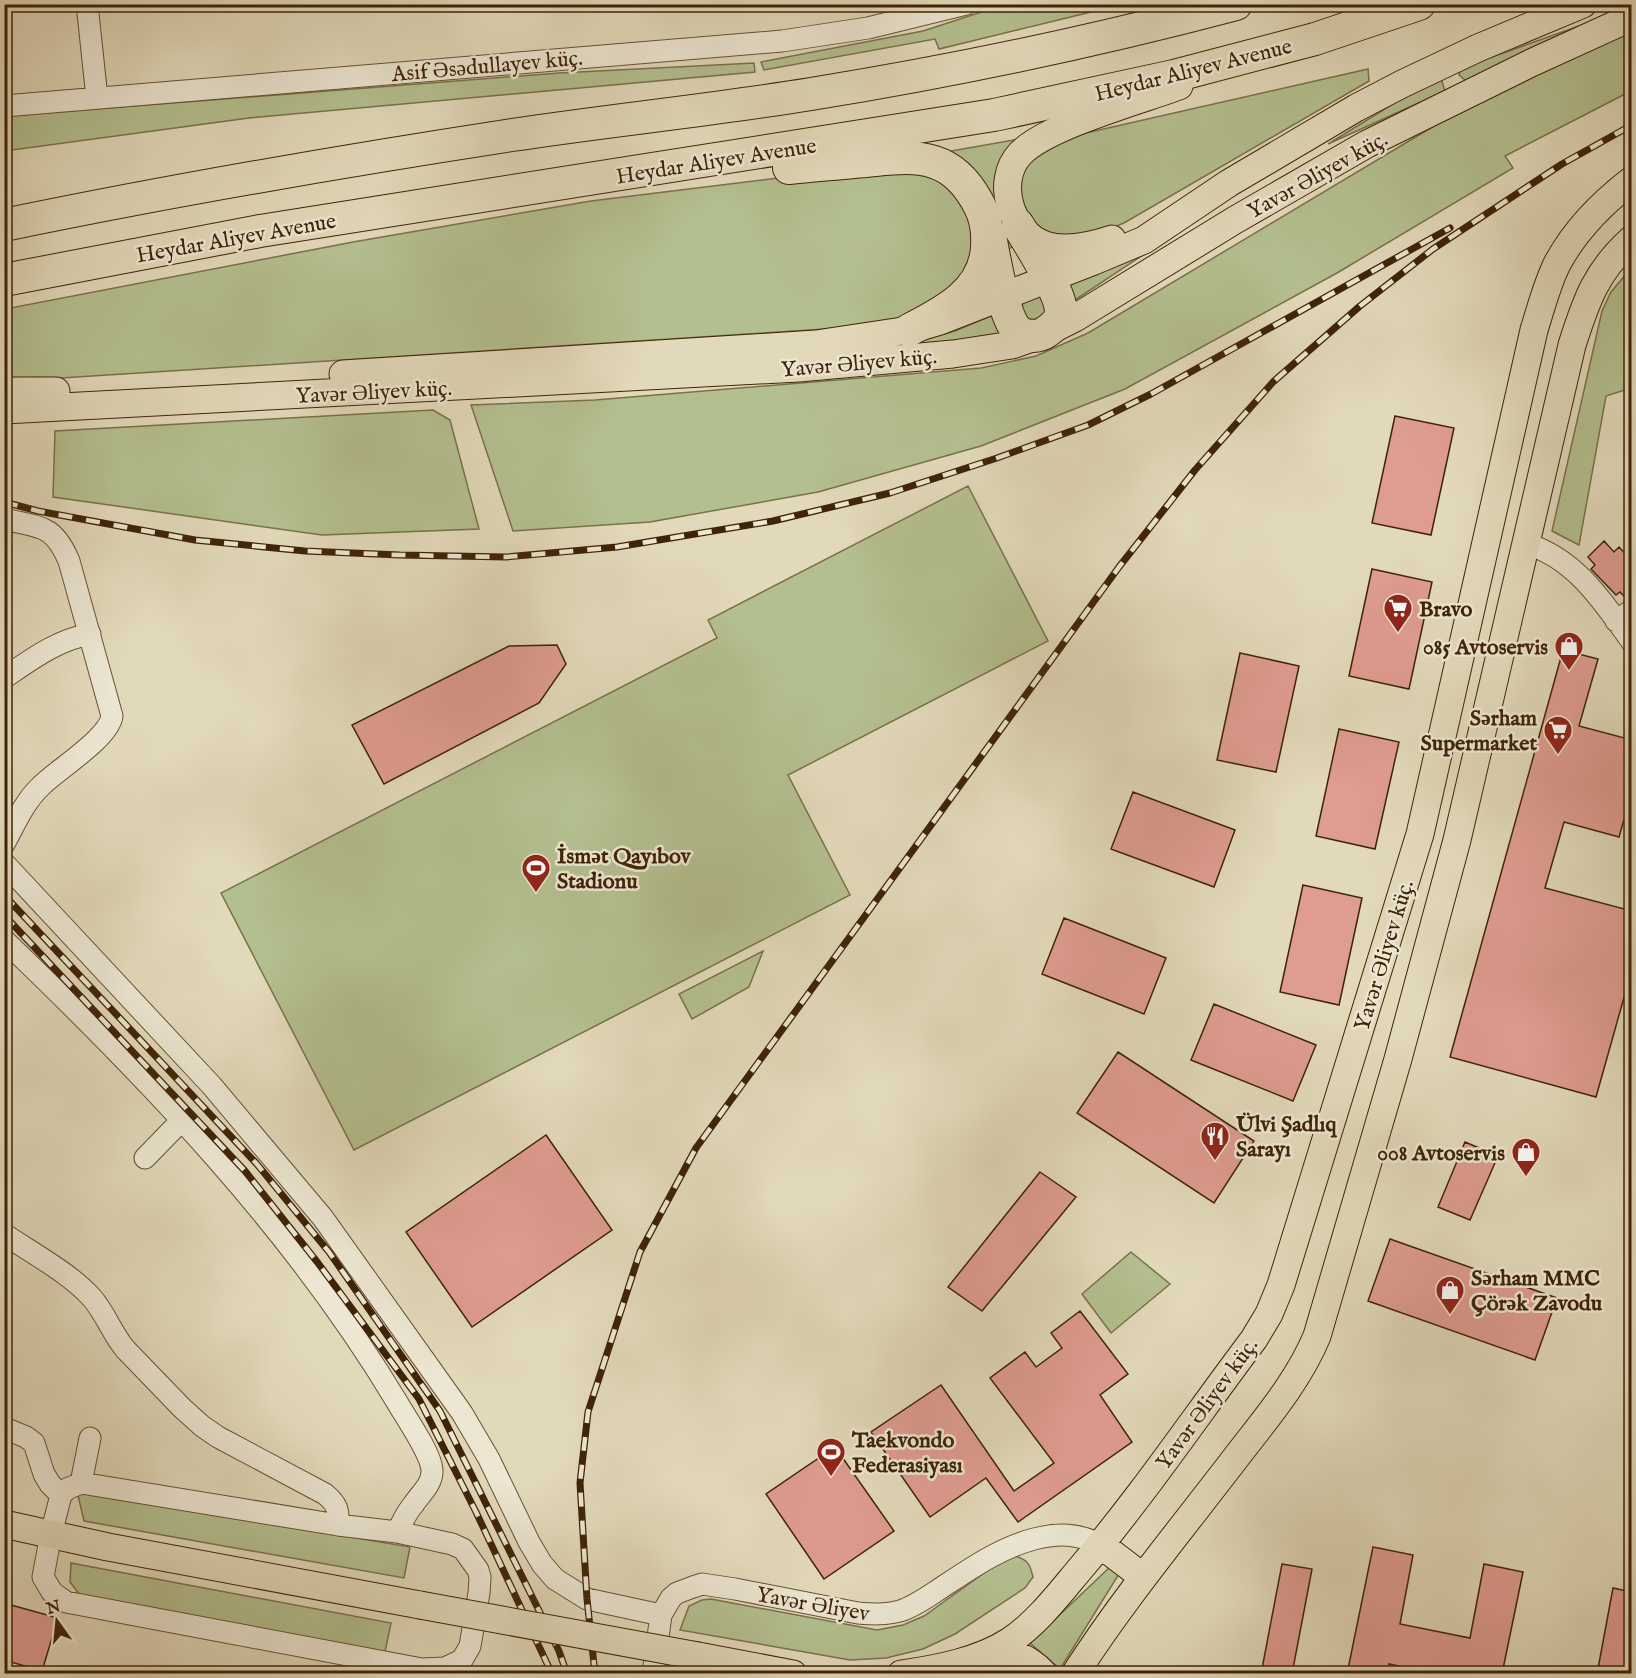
<svg xmlns="http://www.w3.org/2000/svg" width="1636" height="1678" viewBox="0 0 1636 1678" font-family="'IM FELL English',serif">
<rect width="100%" height="100%" fill="#e2d9ba"/>
<filter id="stains"><feTurbulence type="fractalNoise" baseFrequency=".00333" numOctaves="4"/><feColorMatrix values="0 0 0 0 .2 0 0 0 0 .09 0 0 0 0 .02 0 0 0 .5 -.17"/></filter>
<radialGradient id="worn" r=".72"><stop offset=".6" stop-color="#630" stop-opacity="0"/><stop offset="1" stop-color="#630" stop-opacity=".3"/></radialGradient>
<path fill="#b4bf8f" stroke="#7a714a" stroke-width="1.5" d="M1006,4L1120,5L939,49L935,39L764,70L761,62L923,31Z
M1599,19L1470,79L1465,80L1459,75L1460,71L1469,65Z
M1631,28V91L1505,156L1513,168L1337,273L1125,389L981,446L818,492L650,522L513,531L471,405L595,400L981,368L1036,356L1088,333L1454,114Z
M754,63L755,72L249,118L5,151L4,116L559,73Z
M1368,69L1369,81L1124,223L1095,235L1055,239L1026,220L1019,185L1028,162L1064,138Z
M1440,75L1445,91L1328,144Z
M1025,138L1013,246L1009,249L1002,248L934,154Z
M867,167L928,168L966,196L979,259L933,308L892,321L826,329L14,381L5,380V309L353,242L591,201Z
M1158,245L1069,304L1064,287Z
M1631,268V388L1606,396L1579,545L1552,531L1602,311L1611,292Z
M1022 308a12 12 0 1 1 24 0a12 12 0 1 1-24 0Z
M1000,312L1007,335L887,350L955,331Z
M433,410L450,420L479,529L322,535L53,497L55,431Z
M968,486L1048,641L788,775L850,895L354,1150L221,893L717,638L708,620Z
M763,951L749,987L692,1019L679,994Z
M1131,1252L1170,1284L1111,1333L1082,1294Z
M77,1491L410,1547L404,1578L84,1521Z
M1015,1556C1028,1560 1030,1564 1033,1577L1025,1588L955,1634L923,1649L886,1658L850,1660L680,1630L689,1606L702,1600L711,1599L877,1630L903,1625L924,1616L1005,1558Z
M71,1563L391,1623L385,1652L82,1598L70,1582Z
M1110,1567L1119,1574L1060,1669L1030,1643Z"/>
<path fill="#df9c91" stroke="#3f2306" stroke-width="1.5" d="M1395,416L1454,428L1431,535L1372,523Z
M1604,541L1614,552L1619,547L1632,561V597L1627,599L1620,592L1616,595L1591,569L1595,565L1588,557Z
M1372,569L1432,582L1409,689L1349,676Z
M557,645L566,664L539,703L384,784L352,725L509,646Z
M1563,650L1598,659L1579,726L1632,740V791L1619,837L1564,822L1545,888L1632,911V969L1596,1097L1450,1057Z
M1240,653L1299,666L1276,772L1217,760Z
M1339,729L1399,742L1375,849L1316,836Z
M1133,792L1235,830L1214,887L1111,849Z
M1303,885L1362,898L1339,1005L1280,992Z
M1064,918L1166,958L1144,1014L1042,974Z
M1214,1004L1316,1045L1293,1101L1191,1060Z
M1118,1052L1254,1141L1214,1203L1077,1113Z
M546,1135L612,1230L472,1327L406,1232Z
M1465,1142L1498,1156L1470,1220L1438,1207Z
M1040,1172L1076,1197L982,1311L948,1287Z
M1390,1239L1557,1298L1535,1360L1368,1301Z
M1080,1311L1128,1374L1100,1395L1132,1442L1018,1522L986,1478L930,1517L871,1432L941,1385L1014,1491L1054,1463L990,1378L1025,1352L1036,1367L1062,1348L1051,1333Z
M835,1447L894,1531L824,1579L766,1494Z
M1373,1547L1413,1555L1400,1624L1470,1638L1484,1564L1523,1572L1502,1674H1435L1389,1664L1388,1674H1347Z
M1282,1564L1312,1569L1292,1674H1261Z
M1613,1588L1632,1592V1674H1597Z
M4,1603L58,1618L42,1671L4,1660Z"/>
<g fill="none" stroke-linecap="round" stroke-linejoin="round">
<g stroke="#685033" stroke-width="23">
<path id="minor" d="M87,4L97,98
M4,106L782,41L868,28L966,4
M4,519C41,528 53,524 69,561L112,716C109,738 58,769 41,786C24,802 15,824 4,844
M1527,544C1576,559 1603,602 1632,642
M1616,621L1632,610
M4,678C32,659 57,640 90,634
M4,863L212,1086L323,1218L462,1413L489,1459L529,1542L542,1564L555,1579L587,1599L661,1615
M4,940C150,1080 293,1229 397,1402C406,1418 431,1453 432,1470C433,1484 420,1494 413,1505C406,1513 402,1523 397,1532
M145,1158L181,1121
M4,1234C32,1253 71,1274 92,1298C106,1314 112,1334 126,1350L182,1408L202,1426L218,1437L325,1494C337,1504 339,1510 338,1525
M4,1428L26,1437L34,1443L44,1474L50,1484L61,1495
M81,1483L338,1525L397,1532L452,1544L463,1549L478,1570L480,1577L479,1593L470,1646L462,1660L445,1668L422,1669L66,1602L52,1592L43,1577L51,1534L61,1495L67,1489Z
M81,1483L90,1438
M653,1674L661,1615L671,1598L677,1593L693,1587L702,1584L735,1589L858,1613C872,1614 886,1615 900,1611C916,1606 930,1595 944,1586C973,1567 1000,1548 1034,1539C1058,1533 1078,1533 1101,1545"/>
</g>
<g stroke="#3f2306" stroke-width="29">
<path id="major" d="M1112,239C1091,246 1066,252 1045,245C1010,233 995,181 1020,154C1046,126 1141,100 1179,86
M343,374L816,344L909,330L940,321L1094,261L1144,240L1229,183L1356,108L1402,84L1478,48L1583,4
M4,391H56
M4,410L799,368L953,354L1012,345L1043,334L1075,318L1235,220L1367,144L1531,63L1632,17
M4,1524L108,1547L420,1605
M1101,1545L1143,1577
M986,1654C1010,1650 1027,1656 1044,1674
M698,1656L793,1674
M901,1674C937,1669 979,1661 1010,1641C1037,1623 1059,1594 1080,1569C1142,1496 1196,1416 1254,1339L1269,1314L1281,1285L1420,834L1534,330C1541,308 1547,284 1557,264C1575,230 1602,203 1632,180
M1075,1674C1122,1601 1178,1533 1231,1464C1262,1423 1297,1384 1317,1336L1398,1059L1457,840L1572,345C1586,301 1596,271 1632,239"/>
</g>
<g stroke="#3f2306" stroke-width="34">
<path id="highway" d="M789,168C814,166 840,163 866,161C888,159 913,155 934,162C953,168 967,183 977,201C986,217 988,230 987,248C984,292 944,312 909,330
M4,225C173,190 343,161 512,135C612,120 712,110 811,94C954,71 1096,41 1236,4
M991,241C995,261 1004,316 1016,329C1023,337 1037,338 1046,332C1053,327 1061,321 1061,311C1060,290 1029,244 1018,225
M4,280L260,231L994,115L1174,76L1315,39L1419,4"/>
</g>
<use href="#minor" stroke="#ece6d2" stroke-width="21"/>
<use href="#major" stroke="#e2d9ba" stroke-width="27"/>
<use href="#highway" stroke="#e2d9ba" stroke-width="32"/>
<g stroke="#3f2306" stroke-width="7">
<path id="rail" d="M4,502L38,511L195,540L305,551L400,555L506,557L617,547L773,521L890,493L997,458L1088,425L1151,394L1450,228
M4,895L256,1163L329,1252L440,1411L559,1651L567,1674
M4,915L245,1171L318,1263L419,1399L476,1512L552,1674
M595,1674L587,1599L580,1483L588,1412L640,1252L696,1148L1119,567L1195,470L1273,382L1360,306L1433,249L1562,164L1632,125"/>
</g>
<use href="#rail" stroke="#ece6d2" stroke-width="4.5" stroke-dasharray="14" stroke-linecap="butt"/>
<g stroke="#3f2306" stroke-width="29" stroke-linecap="butt">
<path id="major-bridge" d="M420,1605L698,1656"/>
</g>
<use href="#major-bridge" stroke="#e2d9ba" stroke-width="27"/>
</g>
<defs>
<g id="supermarket-pin" transform="scale(1.5)"><path d="M0 17L-7.5 6A9.5 9.5 0 1 1 7.5 6Z" fill="#8f2418" stroke="#ece6d2"/><path d="M-6-5.5h2.5l.6 2H6L4.5 2H-2.5L-4.4-4H-6ZM-1.5 3.2a1.3 1.3 0 1 0 .1 0ZM3 3.2a1.3 1.3 0 1 0 .1 0Z" fill="#fff"/></g>
<g id="shop-pin" transform="scale(1.5)"><path d="M0 17L-7.5 6A9.5 9.5 0 1 1 7.5 6Z" fill="#8f2418" stroke="#ece6d2"/><path d="M-5-2.5h2.3a2.7 3.5 0 0 1 5.4 0H5L5.5 6h-11ZM-1.5-2.5h3a1.5 2.3 0 0 0-3 0Z" fill="#fff"/></g>
<g id="stadium-pin" transform="scale(1.5)"><path d="M0 17L-7.5 6A9.5 9.5 0 1 1 7.5 6Z" fill="#8f2418" stroke="#ece6d2"/><path d="M0-5a6.5 5 0 1 0 0 10a6.5 5 0 1 0 0-10ZM-3.5-1.8h7v3.6h-7Z" fill="#fff"/></g>
<g id="restaurant-pin" transform="scale(1.5)"><path d="M0 17L-7.5 6A9.5 9.5 0 1 1 7.5 6Z" fill="#8f2418" stroke="#ece6d2"/><path d="M-5-6h1v4h1v-4h1v4h1v-4h1v5L-1.5 .5V6h-2V.5L-5-1ZM5-6V6H3V1.5H1.5Q1.5-4 5-6Z" fill="#fff"/></g>
</defs>
<g fill-rule="evenodd">
<use href="#supermarket-pin" x="1398" y="608"/>
<use href="#shop-pin" x="1569" y="646"/>
<use href="#supermarket-pin" x="1558" y="730"/>
<use href="#stadium-pin" x="536" y="868"/>
<use href="#restaurant-pin" x="1215" y="1136"/>
<use href="#shop-pin" x="1526" y="1152"/>
<use href="#shop-pin" x="1450" y="1290"/>
<use href="#stadium-pin" x="831" y="1452"/>
</g>
<g text-anchor="middle" stroke-width="5" stroke-linejoin="round" paint-order="stroke">
<g font-size="22" fill="#3f2306" stroke="#ece6d2">
<text transform="translate(487 65) rotate(-5)" y="8">Asif Əsədullayev küç.</text>
<text transform="translate(1193 69) rotate(-14)" y="8">Heydar Aliyev Avenue</text>
<text transform="translate(716 160) rotate(-9)" y="8">Heydar Aliyev Avenue</text>
<text transform="translate(1317 174) rotate(-29)" y="8">Yavər Əliyev küç.</text>
<text transform="translate(236 237) rotate(-10)" y="8">Heydar Aliyev Avenue</text>
<text transform="translate(859 362) rotate(-5)" y="8">Yavər Əliyev küç.</text>
<text transform="translate(374 391) rotate(-3)" y="8">Yavər Əliyev küç.</text>
<text transform="translate(1383 955) rotate(-73)" y="8">Yavər Əliyev küç.</text>
<text transform="translate(1206 1403) rotate(-54)" y="8">Yavər Əliyev küç.</text>
<text transform="translate(813 1603) rotate(10)" y="8">Yavər Əliyev</text>
</g>
<g font-size="22" font-weight="bold" fill="#3f2306" stroke="#ece6d2" text-anchor="start">
<text x="1419" y="616">Bravo</text>
<text x="1548" y="654" text-anchor="end">085 Avtoservis</text>
<text x="1537" y="725" text-anchor="end">Sərham<tspan x="1537" dy="25">Supermarket</tspan></text>
<text x="557" y="863">İsmət Qayıbov<tspan x="557" dy="25">Stadionu</tspan></text>
<text x="1236" y="1131">Ülvi Şadlıq<tspan x="1236" dy="25">Sarayı</tspan></text>
<text x="1505" y="1160" text-anchor="end">008 Avtoservis</text>
<text x="1471" y="1285">Sərham MMC<tspan x="1471" dy="25">Çörək Zavodu</tspan></text>
<text x="852" y="1447">Taekvondo<tspan x="852" dy="25">Federasiyası</tspan></text>
</g>
</g>
<rect width="1636" height="1678" fill="none" stroke="#e2d9ba" stroke-width="24"/>
<rect x="6" y="6" width="1624" height="1666" fill="none" stroke="#3f2306" stroke-width="3"/>
<rect x="12" y="12" width="1612" height="1654" fill="none" stroke="#3f2306" stroke-width="1.5"/>
<g transform="translate(57 1621) rotate(345)" stroke="#ece6d2" stroke-width="4.5" paint-order="stroke">
<path d="M0-4.5L10 22L0 15L-10 22Z" fill="#3f2306"/>
<text y="-9" font-size="16" font-weight="bold" text-anchor="middle" fill="#3f2306">N</text>
</g>
<rect width="100%" height="100%" filter="url(#stains)"/>
<rect width="100%" height="100%" fill="url(#worn)"/>
</svg>
